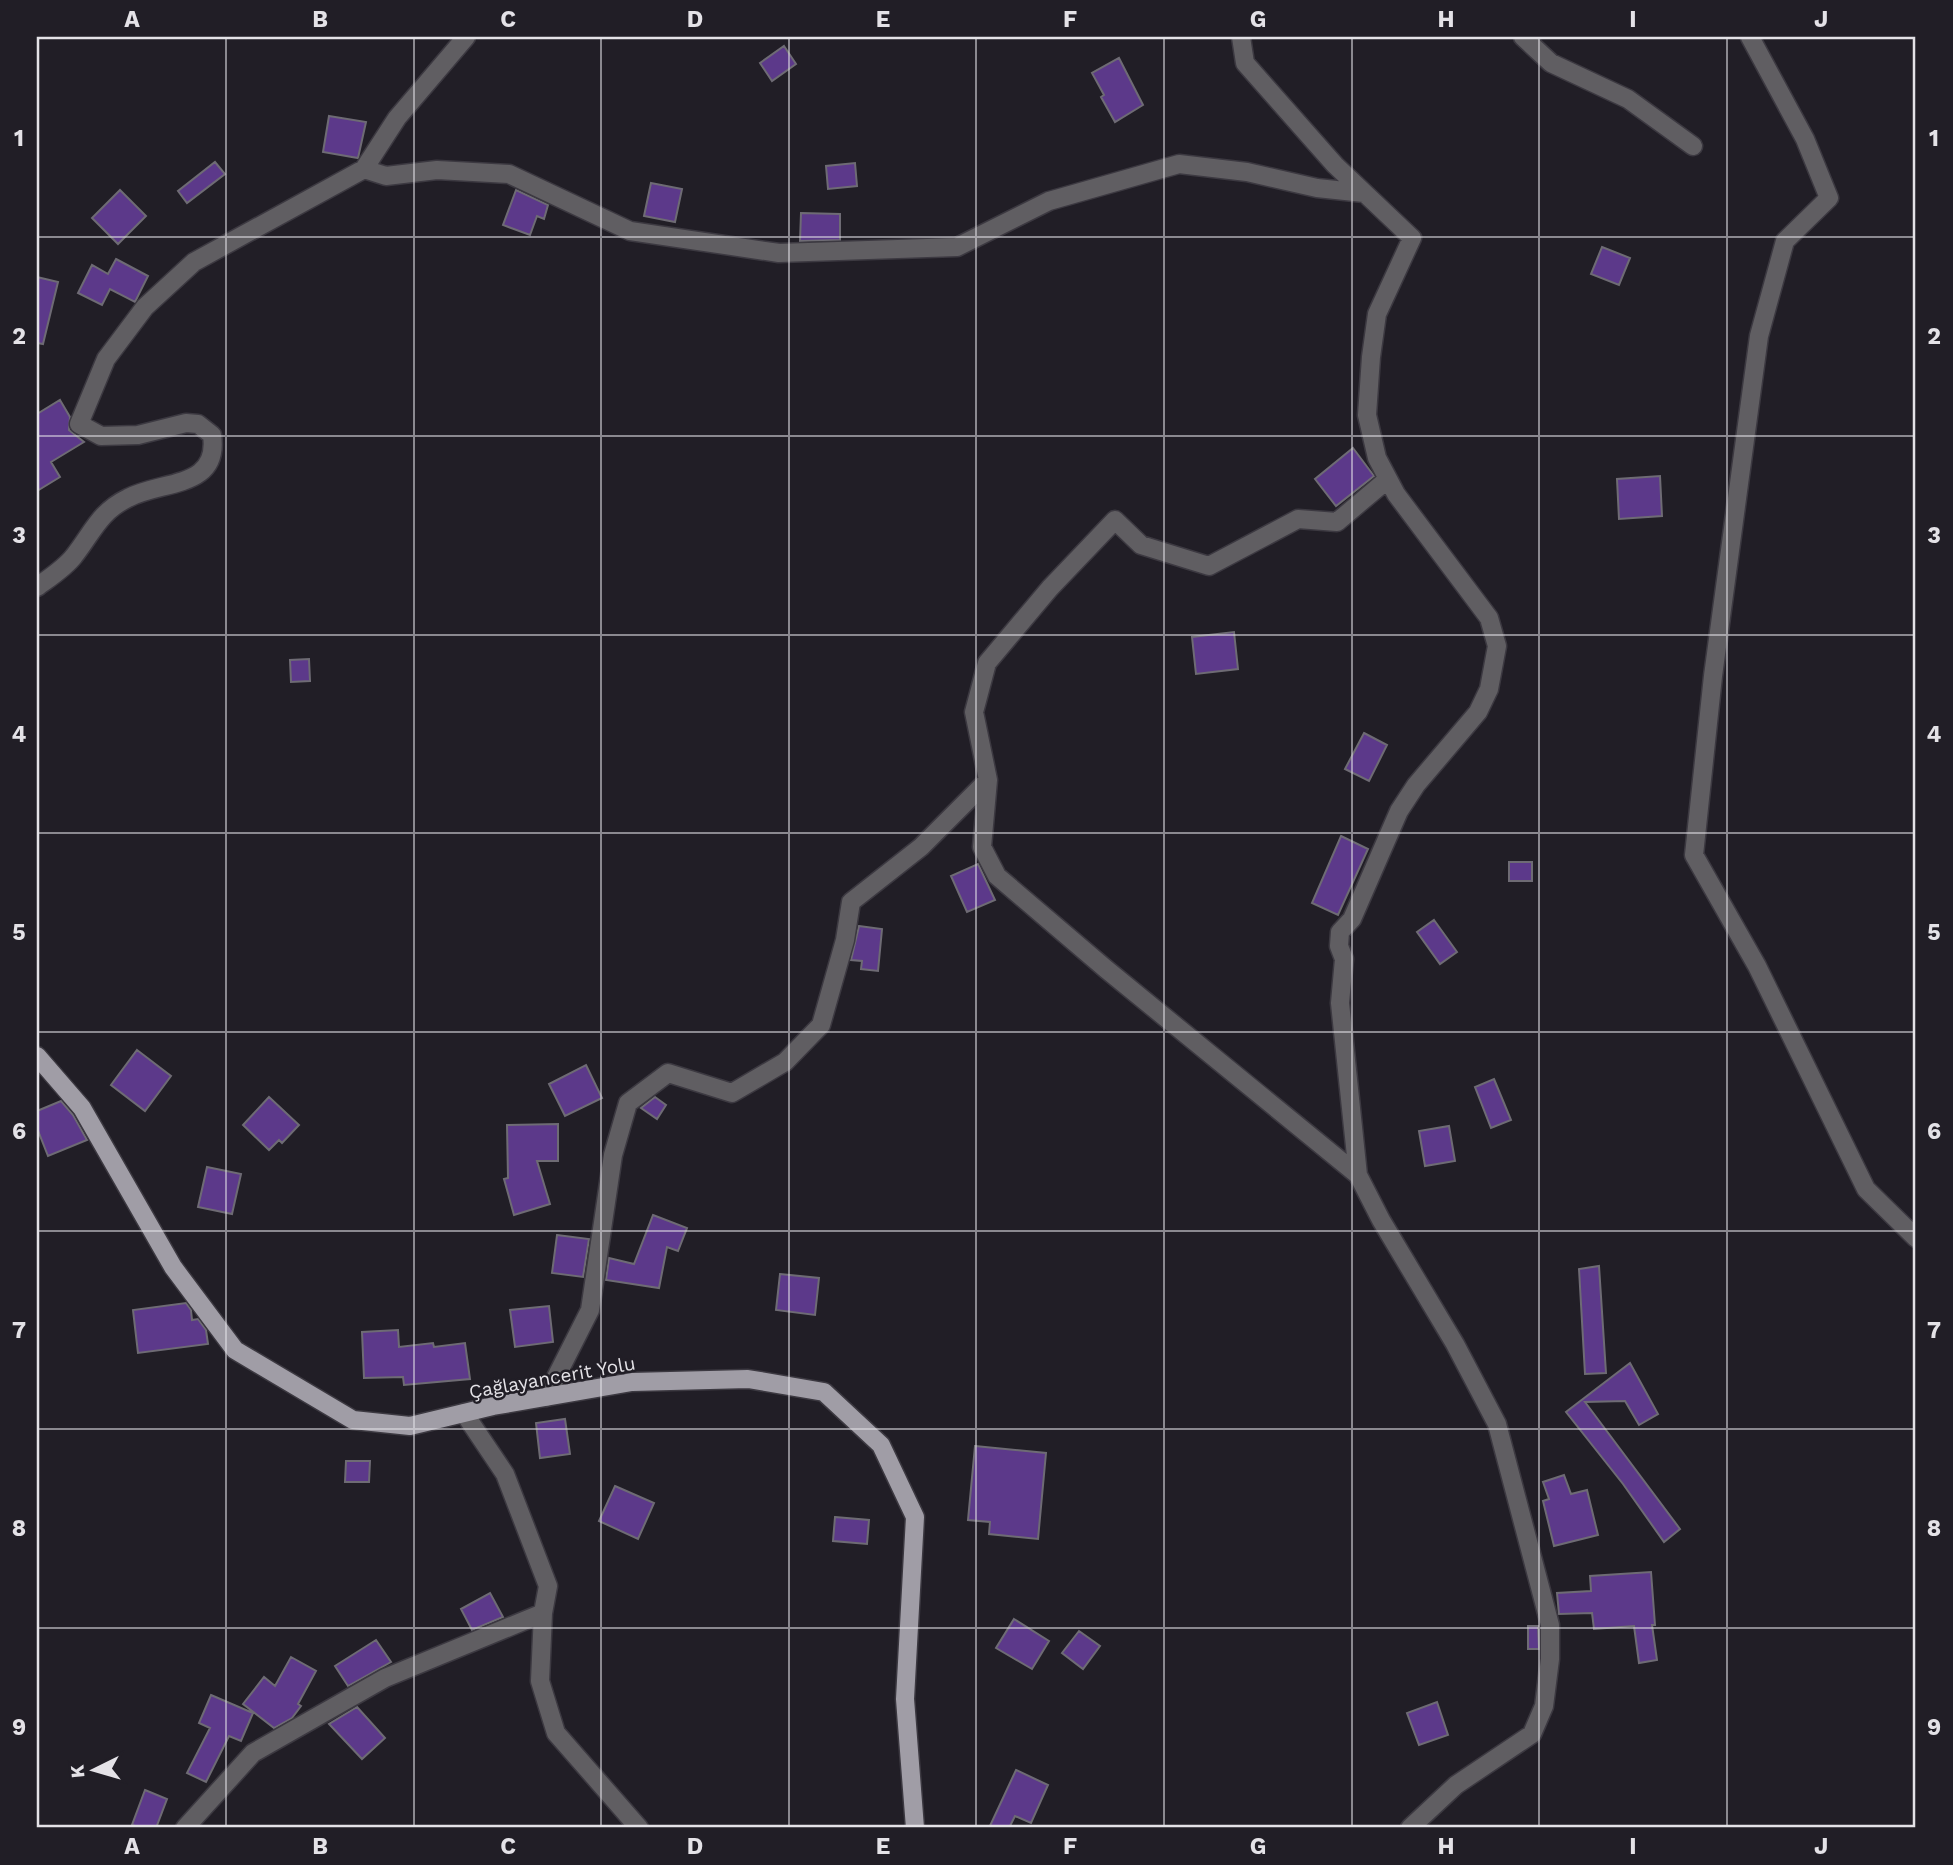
<svg xmlns="http://www.w3.org/2000/svg" width="1953" height="1865" viewBox="0 0 1953 1865" font-family="'Work Sans',sans-serif">
<rect width="100%" height="100%" fill="#211e26"/>
<path fill="#5c398a" stroke="#6e6b74" stroke-width="2" d="M784,46L796,64L772,81L760,63Z
M1119,58L1143,105L1115,122L1101,97L1104,95L1092,73Z
M329,116L366,122L358,158L323,152Z
M215,162L225,174L187,203L178,191Z
M855,163L857,186L828,189L826,166Z
M651,183L682,189L675,222L644,216Z
M120,190L146,216L118,244L92,218Z
M516,190L548,205L544,219L537,216L530,235L503,225Z
M801,213L840,214V240L800,241Z
M1602,247L1630,258L1619,285L1591,274Z
M116,259L148,276L135,302L110,289L102,305L78,293L92,265L108,274Z
M37,277L58,282L43,344L37,343Z
M60,400L70,417L69,430L84,442L51,462L60,477L37,491V414Z
M1353,448L1374,476L1336,506L1315,479Z
M1660,476L1662,516L1619,519L1617,479Z
M1234,632L1238,669L1196,674L1192,637Z
M309,659L310,681L291,682L290,660Z
M1364,733L1387,745L1369,781L1345,769Z
M1341,836L1368,849L1338,915L1312,903Z
M1509,862H1532V881H1509Z
M978,864L995,900L967,912L951,876Z
M1434,920L1457,952L1440,964L1417,932Z
M859,926L882,929L878,971L861,969L862,961L851,960Z
M137,1050L171,1076L145,1111L111,1085Z
M586,1065L602,1098L565,1116L549,1084Z
M1494,1079L1511,1120L1491,1128L1475,1087Z
M269,1097L299,1125L282,1143L279,1140L269,1150L243,1125Z
M655,1097L666,1105L657,1119L641,1108Z
M61,1101L73,1115L87,1140L48,1156L37,1128V1111Z
M558,1124V1161H537L550,1204L514,1215L504,1179L508,1178L507,1125Z
M1449,1126L1455,1161L1425,1166L1419,1131Z
M207,1167L241,1174L232,1214L198,1207Z
M653,1215L687,1228L678,1251L667,1247L659,1288L606,1280L609,1258L634,1264Z
M557,1235L589,1239L583,1277L552,1273Z
M1599,1266L1606,1373L1585,1374L1579,1269Z
M780,1274L819,1278L815,1315L776,1310Z
M186,1303L191,1310L192,1320L198,1319L206,1330L208,1344L138,1353L133,1310Z
M549,1306L553,1342L515,1347L510,1310Z
M398,1330L399,1347L433,1343L434,1347L465,1343L470,1379L404,1385L403,1377L364,1378L362,1332Z
M1630,1363L1658,1414L1639,1425L1625,1401L1585,1402L1680,1529L1664,1542L1623,1484L1566,1412Z
M565,1419L570,1454L540,1458L536,1423Z
M975,1446L1046,1453L1038,1539L989,1534L990,1522L968,1520Z
M346,1461H370L369,1482H345Z
M1564,1475L1571,1494L1587,1490L1598,1535L1554,1546L1543,1501L1549,1499L1543,1482Z
M615,1486L654,1503L638,1539L599,1521Z
M835,1517L869,1520L867,1544L833,1541Z
M1651,1572L1655,1625H1652L1657,1660L1639,1663L1634,1626L1594,1629L1592,1613L1559,1614L1557,1593L1591,1591L1590,1576Z
M490,1593L503,1617L472,1630L461,1609Z
M1014,1619L1049,1641L1032,1669L996,1648Z
M1528,1626H1538L1539,1649H1528Z
M1079,1631L1100,1646L1083,1669L1062,1653Z
M376,1640L391,1662L348,1686L335,1666Z
M291,1657L316,1671L298,1704L301,1706L292,1718L274,1728L243,1704L264,1677L275,1686Z
M211,1695L253,1713L241,1741L229,1736L206,1782L187,1773L210,1728L199,1723Z
M1437,1702L1448,1735L1419,1745L1407,1713Z
M357,1707L385,1738L362,1759L329,1724Z
M1016,1770L1048,1785L1031,1823L1015,1816L1009,1828H989Z
M145,1790L167,1799L156,1828H141L132,1825Z"/>
<g fill="none" stroke-linecap="round" stroke-linejoin="round">
<g stroke="#3c3941" stroke-width="21">
<path id="minor" d="M1241,37L1245,63L1335,165L1412,238L1377,314L1371,357L1367,415L1377,458L1396,494L1489,618L1497,646L1489,689L1478,712L1416,785L1399,811L1352,919L1340,932L1339,946L1344,959L1340,1003L1358,1175L1381,1220L1455,1344L1497,1424L1550,1625V1659L1544,1706L1532,1734L1456,1785L1410,1828
M1523,37L1551,63L1628,99L1693,146
M1750,37L1805,139L1829,198L1785,241L1759,336L1713,676L1694,855L1757,966L1866,1189L1916,1238
M364,169L386,176L437,170L509,174L630,231L779,253L957,247L1049,201L1179,164L1247,172L1317,188L1364,193
M37,587C49,578 65,568 74,556C93,532 99,512 128,498C162,480 220,489 212,435L198,424L186,423L138,435L101,436L79,424L106,359L145,307L194,262L364,169L397,118L466,37
M1358,1175L1106,969L997,876L982,847L988,780L974,712L987,663L1050,588L1115,520L1141,545L1209,566L1298,519L1337,522L1388,479
M546,1397L590,1310L613,1155L628,1103L668,1073L732,1093L785,1062L821,1025L845,940L851,902L921,847L988,780
M464,1413L505,1474L548,1586L543,1613L540,1681L556,1733L639,1828
M185,1828L253,1753L385,1678L543,1613"/>
</g>
<g stroke="#3c3941" stroke-width="21">
<path id="major" d="M37,1056L82,1108L173,1267L235,1350L353,1420L410,1426L493,1406L632,1382L748,1379L824,1392L881,1445L915,1517L905,1699L915,1828"/>
</g>
<use href="#minor" stroke="#605e62" stroke-width="18"/>
<use href="#major" stroke="#a09da6" stroke-width="18"/>
</g>
<path fill="none" stroke="#e4e2e7" stroke-width="2" stroke-opacity="0.55" d="M226,37V1828M414,37V1828M601,37V1828M789,37V1828M976,37V1828M1164,37V1828M1352,37V1828M1539,37V1828M1727,37V1828M37,237H1916M37,436H1916M37,635H1916M37,833H1916M37,1032H1916M37,1231H1916M37,1429H1916M37,1628H1916"/>
<g text-anchor="middle" stroke-width="5" stroke-linejoin="round" paint-order="stroke">
<g font-size="19" fill="#e4e2e7" stroke="#211e26">
<text transform="translate(552 1377) rotate(-10)" y="7">Çağlayancerit Yolu</text>
</g>
</g>
<rect width="1953" height="1865" fill="none" stroke="#211e26" stroke-width="77"/>
<g transform="translate(94 1770) rotate(265)" stroke="#211e26" stroke-width="5" paint-order="stroke">
<path d="M0-5L12 26L0 18L-12 26Z" fill="#e4e2e7"/>
<text y="-10" font-size="19" font-weight="bold" text-anchor="middle" fill="#e4e2e7">K</text>
</g>
<rect x="38" y="38" width="1876" height="1788" fill="none" stroke="#e4e2e7" stroke-width="2.5"/>
<g font-size="23" text-anchor="middle" font-weight="bold" fill="#e4e2e7">
<text x="132" y="27">A</text>
<text x="320" y="27">B</text>
<text x="508" y="27">C</text>
<text x="695" y="27">D</text>
<text x="883" y="27">E</text>
<text x="1070" y="27">F</text>
<text x="1258" y="27">G</text>
<text x="1446" y="27">H</text>
<text x="1633" y="27">I</text>
<text x="1821" y="27">J</text>
<text x="19" y="146">1</text>
<text x="1934" y="146">1</text>
<text x="19" y="344">2</text>
<text x="1934" y="344">2</text>
<text x="19" y="543">3</text>
<text x="1934" y="543">3</text>
<text x="19" y="742">4</text>
<text x="1934" y="742">4</text>
<text x="19" y="940">5</text>
<text x="1934" y="940">5</text>
<text x="19" y="1139">6</text>
<text x="1934" y="1139">6</text>
<text x="19" y="1338">7</text>
<text x="1934" y="1338">7</text>
<text x="19" y="1536">8</text>
<text x="1934" y="1536">8</text>
<text x="19" y="1735">9</text>
<text x="1934" y="1735">9</text>
<text x="132" y="1854">A</text>
<text x="320" y="1854">B</text>
<text x="508" y="1854">C</text>
<text x="695" y="1854">D</text>
<text x="883" y="1854">E</text>
<text x="1070" y="1854">F</text>
<text x="1258" y="1854">G</text>
<text x="1446" y="1854">H</text>
<text x="1633" y="1854">I</text>
<text x="1821" y="1854">J</text>
</g>
</svg>
